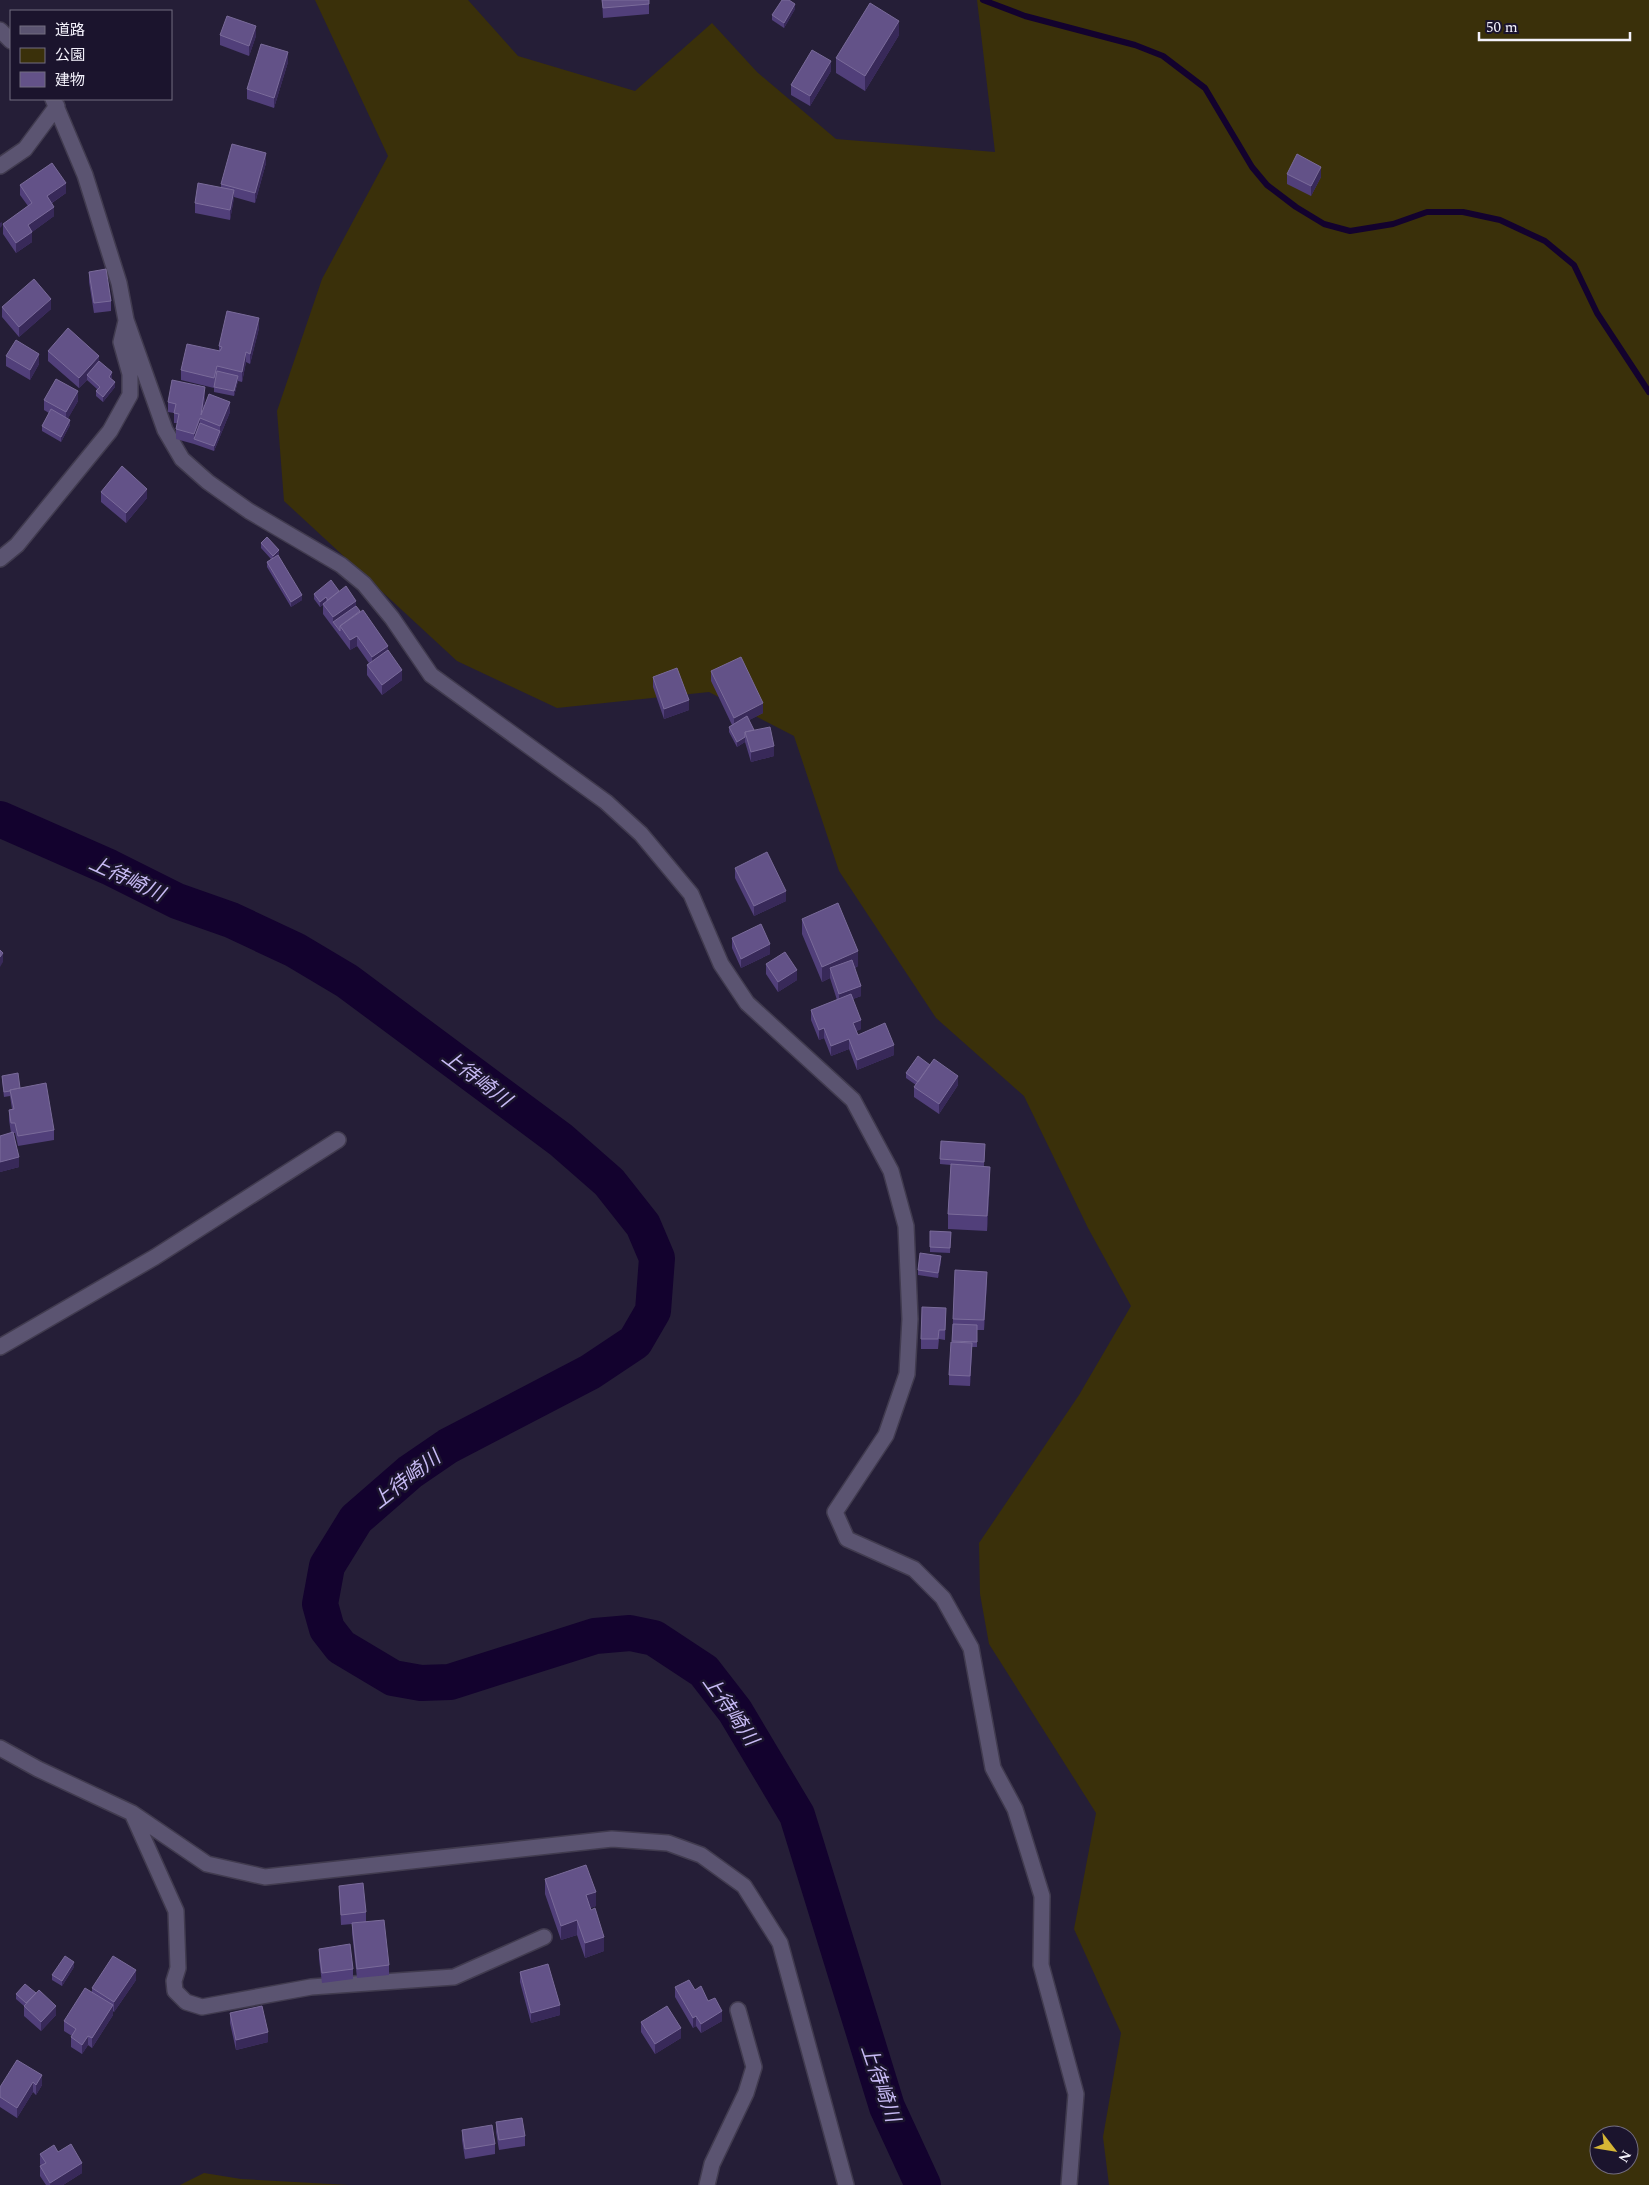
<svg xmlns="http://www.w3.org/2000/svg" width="1649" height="2185" viewBox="0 0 1649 2185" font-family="Spectral,'Noto Sans JP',serif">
<rect width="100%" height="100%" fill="#251e37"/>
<path fill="#3a300a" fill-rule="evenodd" d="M315,0H468L518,56L635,91L712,23L757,72L836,139L995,152L977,0H1649V2185H1109L1103,2137L1121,2033L1074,1929L1096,1813L989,1644L980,1594L979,1543L1079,1395L1131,1306L1088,1228L1024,1096L936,1018L839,871L794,736L709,692L557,708L457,661L284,501L277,411L322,279L388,156ZM1599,2135H1629V2165H1599Z
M204,2173L241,2179L349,2185H180Z"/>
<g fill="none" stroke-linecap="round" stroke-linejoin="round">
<path stroke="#13022e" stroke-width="6" d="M983,0L1025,16L1135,45L1163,56L1205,88L1252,167L1267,185L1296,207L1324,224L1350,231L1393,224L1427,212H1463L1500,220L1545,241L1574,265L1597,313L1649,392"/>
<path stroke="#13022e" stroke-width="36" d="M0,819L109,867L177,901L231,920L295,950L347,981L561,1140L609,1182L643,1225L657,1258L653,1311L635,1342L590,1372L448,1446L410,1472L356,1519L327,1566L320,1604L327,1629L341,1647L393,1678L421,1683L450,1682L595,1636L630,1633L654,1638L704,1671L735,1711L797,1815L887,2107L923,2185"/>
<g stroke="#413b4f" stroke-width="18">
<path id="minor" d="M0,30L11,41
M53,99L85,175L119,283L126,320L165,430L182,459L208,482L249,511L341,565L364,584L392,618L431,675L606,802L641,834L691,894L721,964L747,1003L853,1100L891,1171L906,1226L910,1319L907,1374L886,1435L835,1512L847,1539L914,1569L943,1598L971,1648L993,1768L1015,1809L1042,1896L1041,1965L1076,2094L1069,2185
M0,166L25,149L57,106
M0,559L17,545L110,431L130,395V374L121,342L126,321
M0,1347L155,1257L338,1140
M0,1748L38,1769L132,1813L207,1864L265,1877L612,1839L668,1843L701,1855L744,1886L780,1943L846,2185
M132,1813L176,1911L178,1968L174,1981L175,1991L186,2002L202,2007L311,1987L454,1977L544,1937
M707,2185L712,2164L746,2093L754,2067L738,2010"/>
</g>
<use href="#minor" stroke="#5b5471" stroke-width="15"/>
</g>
<path fill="#513f7a" d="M602,0H649V14L603,18Z
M795,9L784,28L772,20V15Z
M220,35L256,36L249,56L220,45Z
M899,35L865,91L836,73V58Z
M288,62L274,108L247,99V89Z
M831,71L810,106L791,95V85Z
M266,163L255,203L234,197L230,220L195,213V203L221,187V184Z
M1287,174L1321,177L1311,196L1287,184Z
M20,185L66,193L52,203L54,216L32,232V242L16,253L3,234V224L28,206L20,195Z
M89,272L111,301V311L94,313L89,282Z
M2,307L51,309L19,337L2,317Z
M259,328L250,364L246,362L242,382L238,381L234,396L214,392V388L181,380V370L219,351V346Z
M48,351L99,361L112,377L111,379L115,387L103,402L96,396V391L97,389L87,380L79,388L48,361Z
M6,356L39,364L30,380L6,366Z
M205,397L204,406L230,412L214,451L194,444L176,439V429L177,423H174V413L168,412V402Z
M44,400L78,401L68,418L70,425L61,442L42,431V426L49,413L44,410Z
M101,492L147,498L126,523L101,502Z
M261,543L279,555L278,556L302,600L291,607L267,567V562L271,559L261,548Z
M339,591L356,606L388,650L402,680L382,695L367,675V665L369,663L357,646L350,650L323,614V605L320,607L314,599V594Z
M711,671L763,713L749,720L754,730L774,756L751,762L745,742L737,747L729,732V727L732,725L711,681Z
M653,677L689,710L664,719L653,687Z
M735,868L786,901L754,916L735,878Z
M802,919L858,966L855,968L861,996L853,999L861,1029L856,1031L858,1035L894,1055L857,1070L849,1049L831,1056L824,1038L819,1040L811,1020V1010L837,1000L830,978L822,982L802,934Z
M732,938L770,954L741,968L732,948Z
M766,964L797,980L778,992L766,974Z
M906,1073L958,1085L939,1114L914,1097V1087L916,1085L906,1078Z
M2,1076L20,1088L54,1130V1140L18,1146L15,1133H14L19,1167L0,1172V1136L11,1133L9,1120V1110L12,1109L10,1096L4,1097L2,1081Z
M985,1144L984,1166L990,1181L987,1231L948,1229V1214L951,1165L940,1164V1159Z
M951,1232L950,1253L930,1252V1247Z
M941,1261L938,1278L918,1275V1270Z
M955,1270L987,1282L984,1330H977V1347H972L970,1386L949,1385V1375L952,1342Z
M946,1308L945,1340L939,1339L938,1349H921V1339Z
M545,1879L596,1906L590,1908L604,1951L585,1958L577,1935L561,1940L545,1894Z
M339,1886L366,1912V1921L389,1965V1975L357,1978L352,1933V1924L341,1925Z
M319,1949L353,1969V1979L322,1983L319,1959Z
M74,1967L62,1986L52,1980V1975Z
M520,1972L560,2015L531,2023L520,1982Z
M136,1980L114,2012L113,2011V2015L92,2048L88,2045L82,2054L71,2047V2037L72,2036L64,2031V2021L92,1992V1988Z
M675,1987L695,1990L708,2001L722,2021L701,2033L696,2026L693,2028L675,1997Z
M36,1993L56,2015L41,2031L24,2016V2006L16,1999V1994Z
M230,2013L268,2042L236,2050L230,2023Z
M641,2022L681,2038L655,2054L641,2032Z
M42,2075V2085L36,2095L33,2092L17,2118L0,2107V2087Z
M496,2122L525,2136V2146L499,2150L496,2132Z
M462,2130L495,2144V2154L465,2159L462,2140Z
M58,2152L82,2173L63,2185H46L40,2176V2166H41L40,2164V2154Z"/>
<path fill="#382959" d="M795,4V9L784,28V23Z
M899,21V35L865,91V76Z
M256,26V36L249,56V46Z
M288,52V62L274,108V98Z
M831,61V71L810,106V96Z
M266,153V163L255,203V193Z
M1321,167V177L1311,196V186Z
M66,183V193L47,206V196Z
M234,190V199L230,220V210Z
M54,207V216L28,235V225Z
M2,222V226L0,228V223Z
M32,232V242L16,253V243Z
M51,299V309L19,337V327Z
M259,318V328L250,364V354Z
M246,352V362L242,382V372Z
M39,354V364L30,380V370Z
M99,356V366L87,375V380L79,388V378Z
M112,372V377L109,382V377Z
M238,376V381L234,396V391Z
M115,382V387L103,402V397Z
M205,387V397L202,419L201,415Z
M78,391V401L66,422V412Z
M230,402V412L214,451V446L220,431V426Z
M200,418V428L194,439V434Z
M70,420V425L61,442V437Z
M147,489V498L126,523V513Z
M279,550V555L273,561V556Z
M302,595V600L291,607V602Z
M326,597V602L320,607V602Z
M356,601V611L333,622V617Z
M357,636V646L350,650V640Z
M388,646V656L372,667V657Z
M402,670V680L382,695V685Z
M689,700V710L664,719V709Z
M763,703V713L734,728V718Z
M745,737V742L737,747V742Z
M774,746V756L751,762V752Z
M786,891V901L754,916V906Z
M770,944V954L741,968V959Z
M858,951V966L833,977L830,968V978L822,982V967Z
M3,953V962L0,967V957Z
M797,970V980L778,992V982Z
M861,986V996L839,1004V994Z
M861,1020V1029L853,1033V1023Z
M824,1028V1038L819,1040V1030Z
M849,1039V1049L831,1056V1046Z
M894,1045V1055L857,1070V1060Z
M958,1076V1085L939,1114V1104Z
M19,1157V1167L0,1172V1162Z
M990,1167V1181L987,1231V1216Z
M941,1256V1261L938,1278V1273Z
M987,1272V1282L984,1330V1320Z
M972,1343V1353L970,1386V1376Z
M596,1892V1906L586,1910V1895Z
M577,1920V1935L561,1940V1926Z
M604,1937V1951L585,1958V1943Z
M74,1962V1967L62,1986V1981Z
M136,1970V1980L114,2012V2002Z
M113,2005V2015L92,2048V2038Z
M560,2005V2015L531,2023V2013Z
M56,2006V2015L41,2031V2022Z
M722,2011V2021L701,2033V2024Z
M696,2016V2026L693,2028V2018Z
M681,2028V2038L655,2054V2044Z
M268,2032V2042L236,2050V2040Z
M88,2036V2045L82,2054V2045Z
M42,2075V2085L36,2095V2085Z
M33,2082V2092L17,2118V2108Z
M82,2163V2173L63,2185H50V2183Z"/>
<path fill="#635288" stroke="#7a6b9a" d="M602,0H649V4L603,8Z
M782,0H789L795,4L784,23L772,15Z
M870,3L899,21L865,76L836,58Z
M227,16L256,26L249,46L220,35Z
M261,44L288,52L274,98L247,89Z
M812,50L831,61L810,96L791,85Z
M232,144L266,153L255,193L221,184Z
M1297,154L1321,167L1311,186L1287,174Z
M52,163L66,183L47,196L54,207L28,225L32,232L16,243L3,224L32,203L20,185Z
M198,183L234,190L230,210L195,203Z
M106,269L111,301L94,303L89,272Z
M34,279L51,299L19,327L2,307Z
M227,311L259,318L250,354L246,352L242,372L217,366L214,378L181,370L187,344L220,351L222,347L219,346Z
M68,328L99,356L79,378L48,351Z
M16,340L39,354L30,370L6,356Z
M99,361L112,372L109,377L115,382L103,397L96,391L100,387L87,375Z
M217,371L238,376L234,391L214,387Z
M56,379L78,391L66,412L44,400Z
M172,380L205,387L201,415L209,394L230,402L220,426L200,418L194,434L176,429L179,414L174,413L176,404L168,402Z
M51,409L70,420L61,437L42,426Z
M200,423L220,431L214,446L194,439Z
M122,466L147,489L126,513L101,492Z
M267,537L279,550L273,556L261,543Z
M278,555L302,595L291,602L267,562Z
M331,580L339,591L328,600L326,597L320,602L314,594Z
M346,586L356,601L333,617L323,604Z
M356,606L360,611L340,626V631L333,622Z
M363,610L388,646L372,657L357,636L350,640L340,626Z
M388,650L402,670L382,685L367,665Z
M741,657L763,703L734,718L711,671Z
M677,668L689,700L664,709L653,677Z
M747,716L754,730L745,732V737L737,742L729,727Z
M770,727L774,746L751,752L745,732Z
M767,852L786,891L754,906L735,868Z
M838,903L858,951L822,967L802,919Z
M761,924L770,944L741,959L732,938Z
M0,950L3,953L0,957Z
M785,952L797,970L778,982L766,964Z
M852,960L861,986L839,994L830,968Z
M851,994L861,1020L853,1023L858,1035L885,1023L894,1045L857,1060L849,1039L831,1046L824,1028L819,1030L811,1010Z
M918,1056L930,1065L918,1082L906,1073Z
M934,1059L958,1076L939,1104L914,1087Z
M18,1073L20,1088L10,1090V1091L4,1092L2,1076Z
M46,1083L54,1130L18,1136L15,1123H11L9,1110L14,1109L10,1090Z
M13,1132L19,1157L0,1162V1136Z
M941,1141L985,1144L984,1162L940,1159Z
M951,1164L990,1167L987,1216L948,1214Z
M930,1231L951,1232L950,1248L930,1247Z
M920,1253L941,1256L938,1273L918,1270Z
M955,1270L987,1272L984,1320L953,1319Z
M922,1307L946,1308L945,1330H939L938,1339H921Z
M953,1324L977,1325V1342L952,1341Z
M951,1342L972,1343L970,1376L949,1375Z
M586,1865L596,1892L586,1895L591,1910L595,1908L604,1937L585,1943L577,1920L561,1926L545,1879Z
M363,1883L366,1912L341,1915L339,1886Z
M384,1920L389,1965L357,1969L352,1923Z
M350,1944L353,1969L322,1973L319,1949Z
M65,1956L74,1962L62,1981L52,1975Z
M113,1956L136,1970L114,2002L92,1988Z
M548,1964L560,2005L531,2013L520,1972Z
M689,1980L695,1990L701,1986L708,2001L715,1998L722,2011L701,2024L696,2016L693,2018L675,1987Z
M25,1984L36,1993L26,2003L16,1994Z
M85,1988L113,2005L92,2038L88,2036L82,2045L71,2037L76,2029L64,2021Z
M39,1990L56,2006L41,2022L24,2006Z
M262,2006L268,2032L236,2040L230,2013Z
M667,2006L681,2028L655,2044L641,2022Z
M17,2060L42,2075L36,2085L33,2082L17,2108L0,2097V2087Z
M522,2118L525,2136L499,2140L496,2122Z
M492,2125L495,2144L465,2149L462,2130Z
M71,2144L82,2163L50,2183L40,2166L46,2163L40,2154L54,2145L58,2152Z"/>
<g text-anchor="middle" stroke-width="5" stroke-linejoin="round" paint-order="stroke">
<g font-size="20" font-style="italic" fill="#c7baf4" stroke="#1b142d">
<text transform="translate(127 878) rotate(25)" y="7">上待崎川</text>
<text transform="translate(477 1078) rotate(37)" y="7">上待崎川</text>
<text transform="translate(406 1479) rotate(-38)" y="7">上待崎川</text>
<text transform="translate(731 1710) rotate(55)" y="7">上待崎川</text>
<text transform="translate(881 2083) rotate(71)" y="7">上待崎川</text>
</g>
</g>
<rect x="10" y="10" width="162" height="90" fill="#1b142d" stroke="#726d80"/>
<rect x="20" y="26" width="25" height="8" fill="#5b5471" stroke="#726d80"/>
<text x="55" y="35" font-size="15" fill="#f4f2fc">道路</text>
<rect x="20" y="48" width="25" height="15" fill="#3a300a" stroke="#726d80"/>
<text x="55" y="60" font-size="15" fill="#f4f2fc">公園</text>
<rect x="20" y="72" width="25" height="15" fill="#635288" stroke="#726d80"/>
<text x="55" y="85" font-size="15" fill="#f4f2fc">建物</text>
<g transform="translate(1614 2150) rotate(121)"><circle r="24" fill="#1b142d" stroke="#726d80"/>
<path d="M0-4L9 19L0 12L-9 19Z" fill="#d5b535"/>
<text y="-8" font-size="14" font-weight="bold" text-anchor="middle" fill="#f4f2fc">N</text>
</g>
<path d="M1479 32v8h151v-8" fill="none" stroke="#f4f2fc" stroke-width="2.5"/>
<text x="1486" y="32" font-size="15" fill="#f4f2fc" stroke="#1b142d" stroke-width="4" paint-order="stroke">50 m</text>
</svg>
